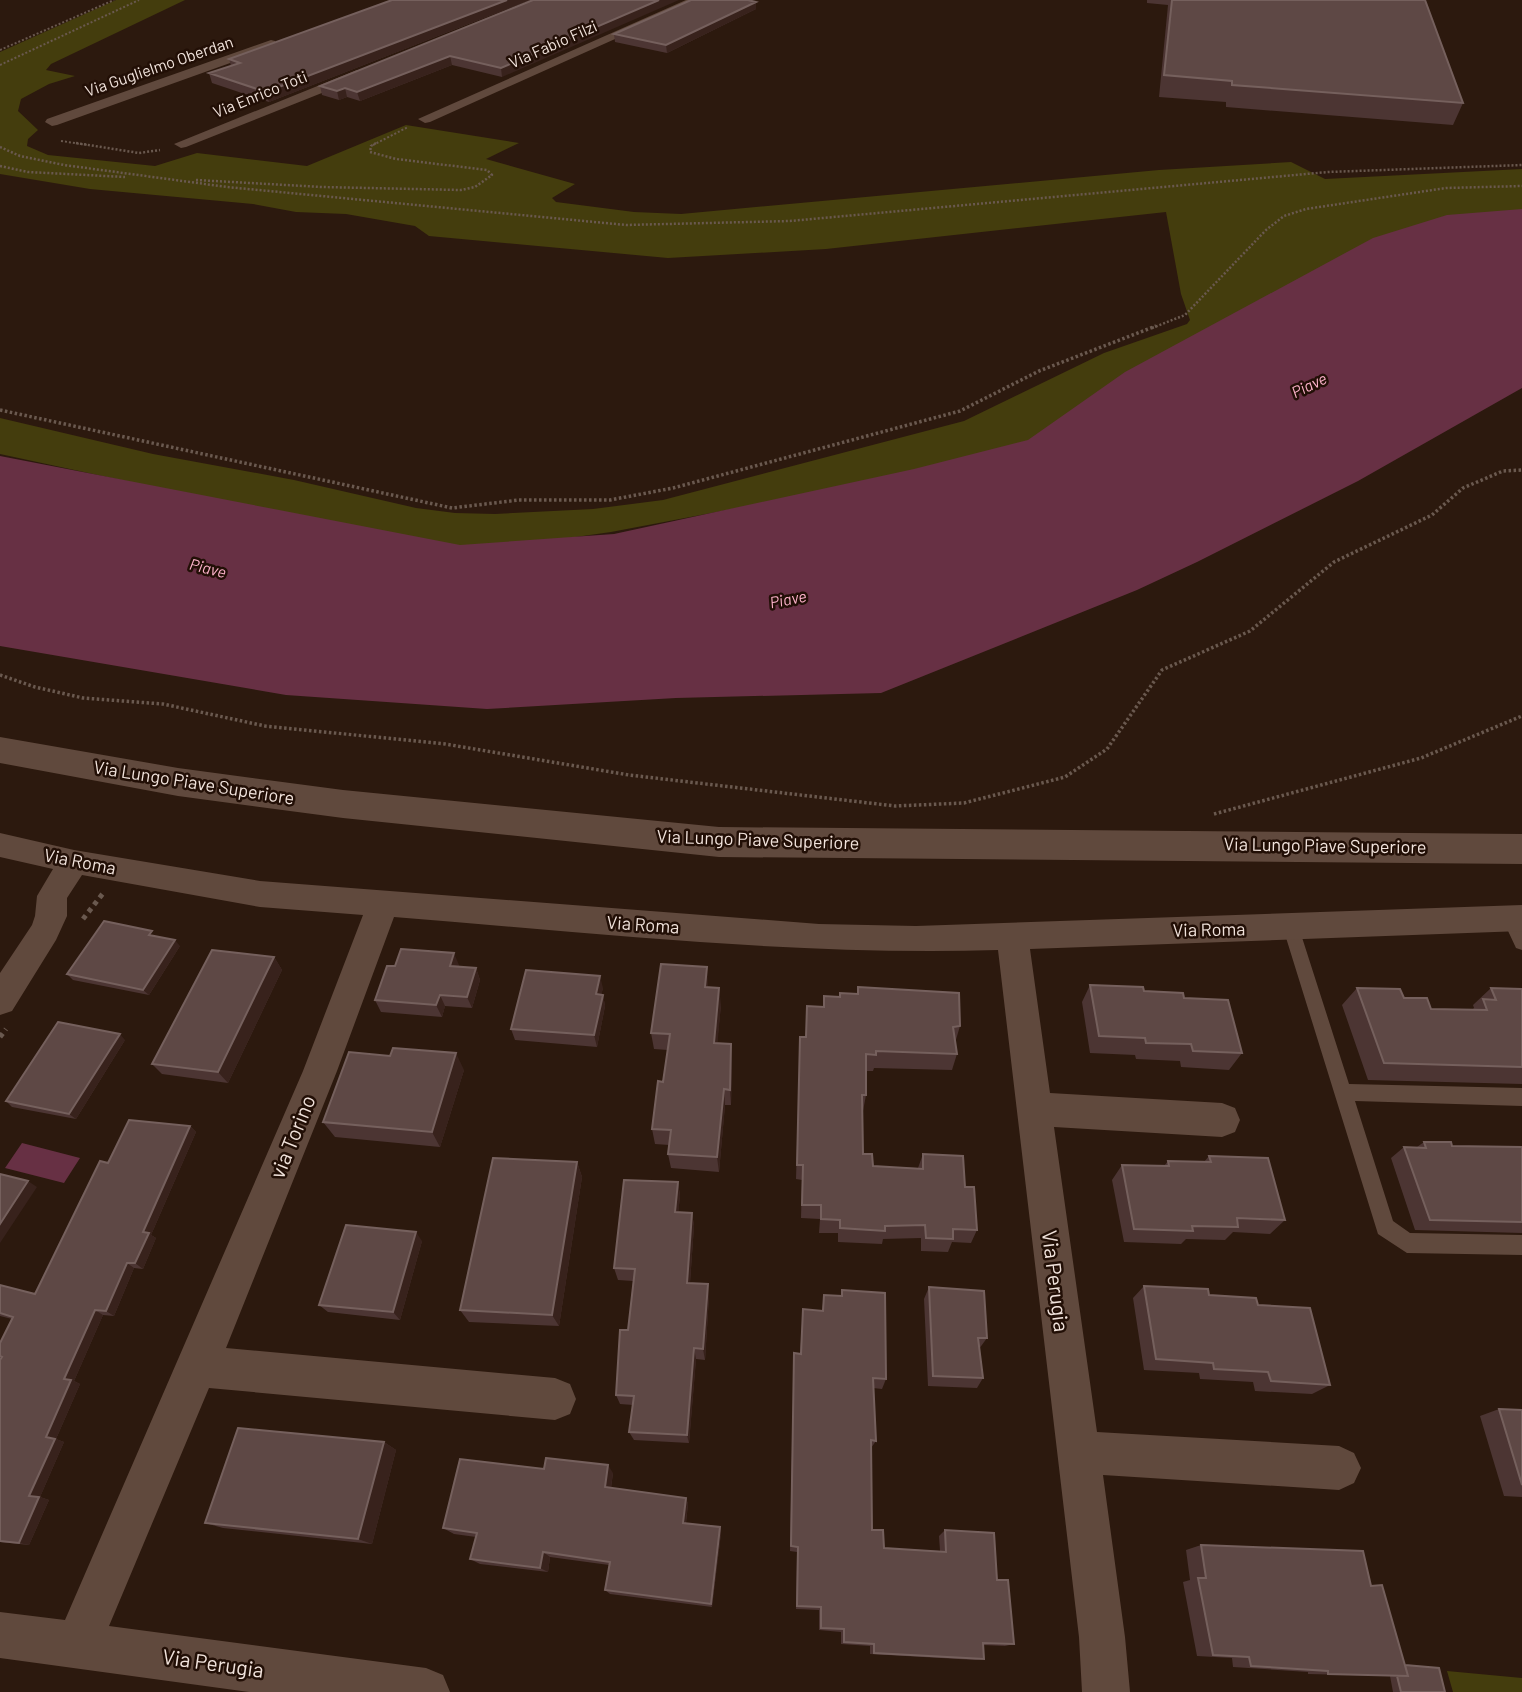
<svg xmlns="http://www.w3.org/2000/svg" width="1522" height="1692" viewBox="0 0 1522 1692" font-family="Barlow,sans-serif">
<rect width="100%" height="100%" fill="#2c190e"/>
<path fill="#443d0d" d="M116,0H185L51,64L46,70L75,76L49,84L21,99L18,111L38,130L28,139L27,146L48,155L155,166L197,153L307,166L406,125L519,143L486,159L575,184L552,198L556,202L634,212L681,214L1159,170L1291,162L1325,179L1522,169V216L1095,432L780,500L611,532L526,544L443,549L0,454V418L153,454L294,480L416,508L455,513L495,514L593,509L663,500L964,421L1104,353L1187,324L1190,320L1181,294L1166,212L826,249L668,258L429,236L415,226L346,214L296,212L253,204L90,189L0,174V52Z
M1447,1671L1522,1678V1692H1453Z"/>
<path fill="#673044" d="M1522,209V388L1358,481L1197,562L1137,590L881,693L676,698L487,709L286,695L0,646V456L460,545L614,534L914,469L1028,440L1125,372L1373,238L1447,215Z
M22,1143L80,1158L64,1183L5,1168Z"/>
<g fill="none" stroke-linecap="round" stroke-linejoin="round">
<path stroke="#6a594f" stroke-width="2" stroke-dasharray="2 2" stroke-linecap="butt" d="M0,50L114,0
M0,65L139,0
M61,141L88,145
M373,145L408,127"/>
<path stroke="#6a594f" stroke-width="2.5" stroke-dasharray="2 2" stroke-linecap="butt" d="M76,143L139,153L160,150
M0,147L20,156L64,165L227,187L626,225L790,221L1328,172L1522,165
M0,166L28,172L125,177
M196,180L322,187L461,190L475,187L492,175L487,170L396,159L370,152L371,146L376,143
M1152,328L1185,315L1266,230L1284,216L1306,209L1446,188L1522,186"/>
<path stroke="#6a594f" stroke-width="3.5" stroke-dasharray="2.5 2.5" stroke-linecap="butt" d="M0,410L452,508L519,500H610L673,488L960,411L1039,371L1156,326
M0,675L35,687L83,698L163,704L265,726L445,744L629,775L895,806L964,803L1065,777L1107,749L1162,670L1250,631L1334,562L1432,515L1463,488L1503,471L1522,470
M1214,814L1421,758L1522,716"/>
<path stroke="#6a594f" stroke-width="5" stroke-dasharray="4.5 4.5" stroke-linecap="butt" d="M83,919L104,892
M0,1037L6,1029"/>
<path fill="#60493d" fill-rule="evenodd" d="M1510,911L1516,913L1522,926V950L1516,948L1502,918L1504,913Z
M1291,921L1297,923L1299,928L1349,1084L1522,1088V1106L1355,1101L1393,1221L1410,1233L1522,1235V1255L1407,1253L1378,1234L1283,928L1285,923Z"/>
<path fill="#60493d" fill-rule="evenodd" d="M686,0H702L430,122L425,123L418,119Z
M271,40L275,41V47L57,125L52,126L45,122L47,119Z
M357,70L364,74L362,77L186,147L181,148L174,144Z
M0,833L74,850L260,881L819,924L916,926L1522,905V931L1030,949L1050,1093L1222,1103L1235,1108L1240,1120L1235,1132L1222,1137L1054,1127L1097,1432L1339,1446L1354,1453L1361,1468L1354,1483L1339,1490L1103,1475L1125,1637L1130,1692H1082L1079,1637L998,950C796,956 595,933 394,917L337,1071L226,1348L555,1378L570,1384L576,1399L570,1414L555,1420L209,1388L109,1626L426,1668L443,1675L450,1692H249L0,1658V1612L65,1620L303,1071L363,915L260,907L82,875L67,898V916L56,940L12,1011L0,1015V973L32,925L35,916L37,896L53,869L0,857Z"/>
<path fill="#60493d" fill-rule="evenodd" d="M0,737L178,768L343,790L719,827L1522,834V864L719,857L343,818L178,796L0,763Z"/>
</g>
<path fill="#4c3533" d="M392,0H530L269,102L212,83L209,73L231,66L229,59Z
M533,0L502,77L452,65L360,101L347,97L339,100L322,95L320,86Z
M1147,0H1425L1463,103L1453,125L1226,107V102L1159,97L1168,5L1147,3Z
M756,2V9L667,53L615,42L614,34Z
M180,946L149,995L73,980L67,974Z
M274,957L282,970L228,1083L162,1074L152,1064Z
M459,965V967L476,968L480,980L472,1008L445,1006L442,1017L381,1012L375,1000Z
M708,985V987L721,1005L717,1043L732,1061L731,1105H725L719,1172L671,1168L668,1154L669,1145L655,1144L652,1129L663,1082L668,1050L654,1049L651,1033Z
M1090,985L1144,991L1184,998L1242,1053L1229,1070L1181,1067L1180,1061L1136,1059L1135,1055L1090,1053L1082,1002Z
M858,987L960,1026L955,1043L957,1054L952,1070L874,1068L873,1071H866V1095L863,1111V1154L873,1166L918,1168L923,1154L965,1187L977,1230L971,1243L952,1242L948,1252L921,1251V1238L883,1239L882,1244L838,1242V1233H819L820,1219L801,1218L802,1180L796,1179L800,1037H805L823,1007L839,997L857,994Z
M603,988L601,995H603L605,1006L597,1047L515,1040L511,1029Z
M1357,988L1404,998L1431,1009L1472,1010L1474,1008L1473,1005L1491,988L1522,989V1084L1368,1080L1342,1005Z
M125,1040L76,1119L12,1107L6,1101Z
M464,1070L440,1147L335,1137L323,1122Z
M190,1126L196,1132L151,1235L156,1238L143,1269L134,1268L114,1316L103,1315L74,1381L80,1384L56,1439L64,1442L40,1497L49,1500L29,1545L0,1542V1343L12,1319L0,1316V1285L35,1294L108,1163Z
M1424,1142L1452,1146L1522,1147V1233L1415,1230L1391,1158L1404,1147H1417Z
M1209,1156L1285,1220L1270,1234L1233,1232L1225,1240L1186,1239L1181,1244L1124,1242L1112,1180L1122,1165L1164,1166L1168,1161L1204,1162Z
M577,1162L582,1177L559,1326L469,1322L460,1310Z
M678,1182L680,1196L678,1213H692L694,1226L690,1283L709,1296L705,1360L696,1359L689,1443L634,1440L629,1432L633,1405L620,1404L616,1395L628,1330L633,1281L618,1280L614,1268Z
M422,1241L400,1320L328,1312L319,1305Z
M1144,1286L1209,1295L1258,1305L1330,1385L1312,1394L1255,1391L1253,1382L1200,1379L1199,1373L1144,1370L1133,1298Z
M929,1287L987,1338L979,1349L983,1378L977,1388L928,1386L924,1299Z
M842,1290L886,1379L882,1389L873,1388L876,1441L871,1448L872,1530L884,1548L940,1551L939,1536L945,1530L997,1580L1014,1644L1005,1646L983,1645L984,1659L976,1660L870,1654V1646L841,1644V1632L819,1630V1610L796,1609L797,1552L790,1551L794,1353L800,1354L803,1309L822,1311L824,1295L841,1296Z
M1499,1409L1522,1410V1497L1504,1496L1480,1416Z
M384,1442L396,1450L372,1544L223,1528L205,1523Z
M544,1469L613,1473L611,1488L686,1498L688,1504L686,1523L720,1527L721,1533L712,1607L610,1594L605,1590L609,1565L550,1557L548,1572L480,1564L470,1559L476,1537L454,1534L443,1528Z
M1201,1545L1371,1586L1405,1665L1445,1692H1393L1390,1676L1308,1674V1672L1233,1667L1232,1658L1197,1656L1183,1582L1190,1580L1186,1550Z"/>
<path fill="#38221c" d="M507,0H530L269,102L266,92Z
M659,0H679L502,77L501,68Z
M756,2V9L667,53L666,45Z
M450,56L452,65L360,101L357,92Z
M345,88L347,97L339,100L337,91Z
M175,940L180,946L149,995L143,990Z
M454,953L459,965L455,978L450,966Z
M274,957L282,970L228,1083L218,1072Z
M707,967L708,985L706,1005L705,987Z
M476,968L480,980L472,1008L467,997Z
M600,976L603,988L599,1006L596,994Z
M719,988L721,1005L716,1060L714,1043Z
M440,995L445,1006L442,1017L436,1005Z
M603,995L605,1006L597,1047L594,1035Z
M120,1034L125,1040L76,1119L69,1114Z
M731,1044L732,1061L731,1105L730,1090Z
M456,1053L464,1070L440,1147L432,1132Z
M724,1089L725,1105L719,1172L717,1157Z
M190,1126L196,1132L151,1235L156,1238L143,1269L135,1263L143,1232Z
M577,1162L582,1177L559,1326L552,1315Z
M28,1181L37,1187L0,1243V1224Z
M678,1182L680,1196L677,1226L675,1212Z
M692,1213L694,1226L689,1295L687,1283Z
M416,1232L422,1241L400,1320L393,1312Z
M127,1263L134,1268L114,1316L106,1311Z
M708,1284L709,1296L705,1360L703,1349Z
M95,1310L103,1315L74,1381L80,1384L56,1439L64,1442L40,1497L49,1500L29,1545L19,1543L29,1496L46,1437L64,1379Z
M694,1348L696,1359L689,1443L687,1435Z
M384,1442L396,1450L372,1544L358,1539Z
M608,1465L613,1473L610,1493L605,1487Z
M686,1498L688,1504L685,1528L683,1523Z
M720,1527L721,1533L712,1607L711,1604Z
M543,1552L550,1557L548,1572L540,1568Z"/>
<path fill="#5e4845" stroke="#75605d" stroke-width="2" d="M392,0H507L266,92L209,73L240,63L229,59Z
M533,0H659L501,68L450,56L357,92L345,88L337,91L320,86Z
M691,0H748L756,2L666,45L614,34Z
M1172,0H1425L1463,103L1232,85V81L1164,75Z
M104,921L152,931L149,935L175,940L143,990L67,974Z
M401,949L454,953L450,966L476,968L467,997L440,995L436,1005L375,1000L387,966H395Z
M212,950L274,957L218,1072L152,1064Z
M661,964L707,967L705,987L719,988L714,1043L731,1044L730,1090L724,1089L717,1157L668,1154L671,1130L652,1129L658,1081L663,1082L670,1034L651,1033Z
M526,970L600,976L596,994L603,995L594,1035L511,1029Z
M1090,985L1143,987L1144,991L1183,993L1184,998L1228,1000L1242,1053L1193,1051L1191,1044L1146,1043L1145,1038L1099,1036Z
M858,987L959,993L960,1026L953,1027L957,1054L876,1051V1055L866,1054V1095H862L863,1154H872L873,1166L923,1169V1154L963,1156L965,1187H974L977,1230L953,1229V1239L926,1238L925,1225L885,1226V1231L840,1228V1220L821,1219V1205H802L803,1165H797L800,1037H806L807,1006L824,1007V996L840,997V993L858,994Z
M1357,988L1400,989L1404,998H1427L1431,1009L1487,1010L1483,999L1496,1000L1491,988L1522,989V1067L1384,1063Z
M58,1022L120,1034L69,1114L6,1101Z
M393,1048L456,1053L432,1132L323,1122L349,1052L390,1056Z
M129,1120L190,1126L143,1232L149,1233L135,1263H127L106,1311L95,1310L64,1379L71,1380L46,1437L55,1439L29,1496L39,1497L19,1543L0,1541V1360L2,1357L0,1356V1343L13,1317L0,1313V1285L35,1294L100,1161L108,1163Z
M1424,1142H1451L1452,1146L1522,1147V1222L1430,1220L1404,1147L1426,1148Z
M1209,1156L1268,1158L1285,1220L1237,1218L1238,1227L1192,1226L1193,1231L1134,1229L1122,1165L1169,1166L1168,1161L1211,1162Z
M493,1158L577,1162L552,1315L460,1310Z
M0,1174L28,1181L0,1224Z
M624,1180L678,1182L675,1212L692,1213L687,1283L708,1284L703,1349L694,1348L687,1435L629,1432L634,1396L616,1395L620,1330H628L635,1269L614,1268Z
M346,1225L416,1232L393,1312L319,1305Z
M1144,1286L1208,1289L1209,1295L1256,1298L1258,1305L1310,1308L1330,1385L1271,1381L1268,1372L1214,1369L1213,1363L1156,1359Z
M929,1287L984,1291L987,1338H978L983,1378L933,1376Z
M842,1290L885,1293L886,1379L873,1378L876,1441L871,1440L872,1530H883L884,1548L946,1552L945,1530L994,1533L997,1580H1008L1014,1644L983,1643L984,1659L874,1653V1644L844,1642V1629L821,1628V1607L797,1606L798,1547L791,1546L794,1353L801,1354L803,1309L823,1311L824,1295L842,1296Z
M1499,1409L1522,1410V1485Z
M238,1428L384,1442L358,1539L205,1523Z
M546,1458L608,1465L605,1487L686,1498L683,1523L720,1527L711,1604L605,1590L610,1562L543,1552L540,1568L470,1559L477,1533L443,1528L460,1459L544,1469Z
M1201,1545L1363,1551L1371,1586L1382,1585L1408,1676L1328,1674V1671L1251,1666L1249,1657L1213,1655L1198,1578H1206Z
M1405,1665L1439,1668L1445,1692H1401L1397,1676H1408Z"/>
<g text-anchor="middle" stroke-width="5" stroke-linejoin="round" paint-order="stroke">
<g font-size="16" fill="#f1e3dc" stroke="#220f06">
<text transform="translate(553 44) rotate(-24)" y="6">Via Fabio Filzi</text>
<text transform="translate(159 66) rotate(-19)" y="6">Via Guglielmo Oberdan</text>
<text transform="translate(260 94) rotate(-22)" y="6">Via Enrico Toti</text>
</g>
<g font-size="16" font-style="italic" fill="#fcb2ca" stroke="#220f06">
<text transform="translate(1309 385) rotate(-26)" y="6">Piave</text>
<text transform="translate(208 568) rotate(14)" y="6">Piave</text>
<text transform="translate(788 599) rotate(-11)" y="6">Piave</text>
</g>
<g font-size="18" fill="#f1e3dc" stroke="#220f06">
<text transform="translate(194 783) rotate(9)" y="6">Via Lungo Piave Superiore</text>
<text transform="translate(758 840) rotate(2)" y="6">Via Lungo Piave Superiore</text>
<text transform="translate(1325 846) rotate(1)" y="6">Via Lungo Piave Superiore</text>
<text transform="translate(80 862) rotate(11)" y="6">Via Roma</text>
<text transform="translate(643 925) rotate(4)" y="6">Via Roma</text>
<text transform="translate(1209 930) rotate(-1)" y="6">Via Roma</text>
</g>
<g font-size="21" fill="#f1e3dc" stroke="#220f06">
<text transform="translate(293 1137) rotate(-68)" y="7">via Torino</text>
<text transform="translate(1055 1281) rotate(83)" y="7">Via Perugia</text>
<text transform="translate(213 1664) rotate(8)" y="7">Via Perugia</text>
</g>
</g>
</svg>
